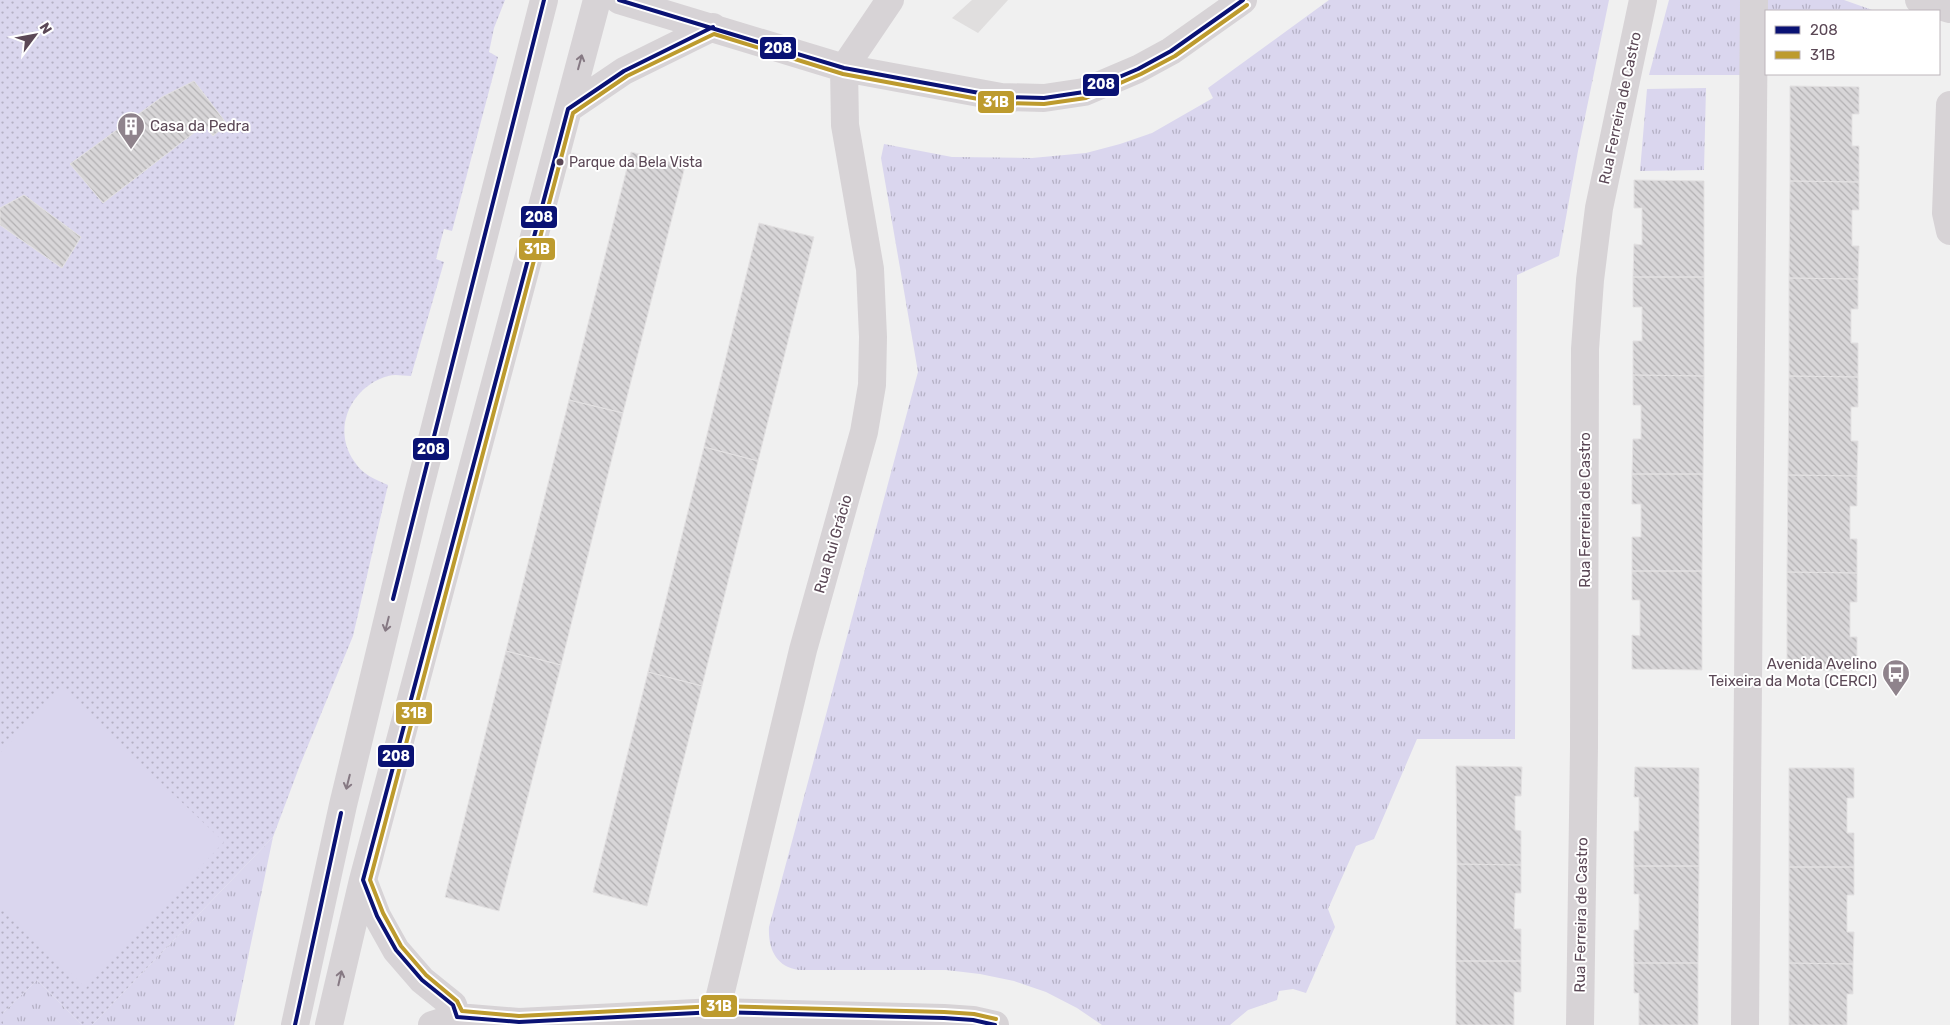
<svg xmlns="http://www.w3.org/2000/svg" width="1950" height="1025" viewBox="0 0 1950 1025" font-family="Rubik,sans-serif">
<defs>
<pattern id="grass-tufts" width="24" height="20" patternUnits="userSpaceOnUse" patternTransform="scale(1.25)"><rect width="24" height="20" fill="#dad6ee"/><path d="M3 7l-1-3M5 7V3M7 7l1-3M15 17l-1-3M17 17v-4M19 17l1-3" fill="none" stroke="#b4b0c4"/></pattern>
<pattern id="park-dots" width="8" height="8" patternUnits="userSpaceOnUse" patternTransform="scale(1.25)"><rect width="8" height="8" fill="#dad6ee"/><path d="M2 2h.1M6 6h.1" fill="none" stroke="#b4b0c4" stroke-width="1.8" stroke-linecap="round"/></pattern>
<pattern id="building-back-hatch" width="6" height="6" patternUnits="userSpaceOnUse" patternTransform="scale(1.25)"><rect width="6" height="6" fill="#d8d6d8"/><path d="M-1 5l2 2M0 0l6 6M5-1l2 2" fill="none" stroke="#b2b0b2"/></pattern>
</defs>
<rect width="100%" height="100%" fill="#f0f0f0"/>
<path fill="#e0dede" d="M972,0H1008L978,33L952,18Z"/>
<path fill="url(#grass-tufts)" d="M1329,0H1609L1578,151L1559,256L1517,275L1515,739H1417L1374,839L1356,846L1328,909L1335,927L1306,993L1293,989L1279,991L1277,1000L1248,1010L1230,1025H1102L1077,1008L1046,992L1014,981L980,974L946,970H799C776,967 768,949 769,927L918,372L881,158L884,144L952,157L1032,158L1086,153L1120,144L1152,133L1213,98L1208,88Z
M1669,0H1741L1744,75H1649Z
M1764,0H1844L1875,11H1766V74H1792H1765Z
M1706,88L1704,170L1640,171L1647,89Z
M273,837L234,1025H92Z
M37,980L82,1025H3V1013Z"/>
<path fill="url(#park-dots)" d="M0,0H505L494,28L489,52L498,57L452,231L444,229L436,259L444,262L411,376C404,376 395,374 388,376C352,386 331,428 354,461C362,474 374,479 388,485L353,636L300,765L273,837L92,1025H82L37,980L3,1013V1025H0Z"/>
<path fill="#dad6ee" d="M61,688L224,842L86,988L0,907V753Z"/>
<path fill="url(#building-back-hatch)" stroke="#e3e1e2" d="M194,81L227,124L213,136L204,125L103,203L70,164L162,97Z
M1790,86L1859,87V114H1852V146H1859V182L1790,181Z
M631,152L685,166L623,413L569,400Z
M1634,180L1704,181V277H1633L1634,244L1642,245V208H1634Z
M1790,181L1859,182V210H1852V246H1859L1858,279L1789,278Z
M24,195L81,237L62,268L0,225V208Z
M759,223L814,237L758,461L704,447Z
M1633,277H1704V376L1633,375V341H1642V307H1633Z
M1789,278L1858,279V309H1851V343H1858V377L1789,376Z
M1633,375L1704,376L1703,474H1632L1633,439H1641V405H1633Z
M1789,376L1858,377V407H1851V441H1858L1857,476L1788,475Z
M569,400L623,413L561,665L506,651Z
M704,447L758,461L702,686L648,672Z
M1632,474H1703L1702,571H1632V537H1641V504H1632Z
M1788,475L1857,476V506H1850V539H1857V573L1787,572Z
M1632,571H1702V670L1632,669V635L1640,636V600H1632Z
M1787,572L1857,573V602H1850V637H1857V671L1787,670Z
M506,651L561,665L499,911L445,897Z
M648,672L702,686L647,906L593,892Z
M1456,766L1522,767L1521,796H1515V830L1521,831V865L1457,864Z
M1635,767L1699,768V866H1634V831H1639V797H1634Z
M1789,768H1854V798H1847V833H1854V867H1789Z
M1457,864L1521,865V893H1515L1514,929H1521V961H1456Z
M1634,866H1699L1698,963H1634V930H1639V894H1634Z
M1789,867H1854V895H1847V932H1854L1853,964L1789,963Z
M1456,961H1521V992H1514V1025H1456Z
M1634,963H1698V1025H1639V993H1634Z
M1789,963L1853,964V994H1847V1025H1789Z"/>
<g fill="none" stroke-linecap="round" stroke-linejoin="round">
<path stroke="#d7d3d6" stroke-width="28" d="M619,0L844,68L1001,97L1044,98L1084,92L1138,69L1171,51L1243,0
M1919,0L1950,9
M1950,105L1946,213L1950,231
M568,109L624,71L713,27
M363,880L377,916L396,950L422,980L453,1005L457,1017
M716,1012L803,650L864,432L872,385L873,337L870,269L845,125L844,68L890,0
M295,1025L343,805L417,498L544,0
M329,1025L363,880L597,0
M432,1025L457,1017L519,1022L716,1012L944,1018L973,1020L995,1025
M1580,1025L1584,747L1585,349L1590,280L1599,208L1643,0
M1745,1025L1754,0"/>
<g stroke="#fff" stroke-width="8">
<path id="bus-1" d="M619,0L844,68L1001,97L1044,98L1084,92L1138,69L1171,51L1243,0
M713,27L624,71L568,109L363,880L377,916L396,950L422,980L453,1005L457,1017L519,1022L716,1012L944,1018L973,1020L995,1025
M393,599L544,0
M295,1025L341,813"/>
</g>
<g stroke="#fff" stroke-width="8">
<path id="bus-2" d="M996,1019L974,1014L944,1012L716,1006L519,1016L462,1011L457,1001L426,975L401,946L383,913L370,880L573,113L627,76L714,34L843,74L1000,103L1044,104L1086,98L1141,74L1175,56L1247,5"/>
</g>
<use href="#bus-1" stroke="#0a1274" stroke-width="4"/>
<use href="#bus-2" stroke="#bd9b2e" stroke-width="4"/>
</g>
<defs><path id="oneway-shaft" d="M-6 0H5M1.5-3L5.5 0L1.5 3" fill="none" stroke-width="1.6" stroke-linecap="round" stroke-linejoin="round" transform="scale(1.25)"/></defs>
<g stroke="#867983">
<use href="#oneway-shaft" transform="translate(580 62) rotate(-75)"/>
<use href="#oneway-shaft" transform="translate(387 624) rotate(104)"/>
<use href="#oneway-shaft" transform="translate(348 782) rotate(104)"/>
<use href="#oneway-shaft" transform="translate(340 978) rotate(-77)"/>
</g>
<defs>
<g id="building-pin" transform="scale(1.4375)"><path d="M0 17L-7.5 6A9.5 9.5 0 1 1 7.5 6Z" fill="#8f838c" stroke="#fff"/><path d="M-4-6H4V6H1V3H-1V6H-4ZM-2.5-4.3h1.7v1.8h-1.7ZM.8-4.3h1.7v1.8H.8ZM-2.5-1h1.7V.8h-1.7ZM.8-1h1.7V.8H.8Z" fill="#fff"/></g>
<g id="bus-pin" transform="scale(1.4375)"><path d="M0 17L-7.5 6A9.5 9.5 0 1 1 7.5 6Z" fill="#8f838c" stroke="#fff"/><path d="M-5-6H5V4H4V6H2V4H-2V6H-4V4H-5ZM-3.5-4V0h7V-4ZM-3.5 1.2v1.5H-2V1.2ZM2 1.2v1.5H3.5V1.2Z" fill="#fff"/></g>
</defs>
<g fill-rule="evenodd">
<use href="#building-pin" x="131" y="126"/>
<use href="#bus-pin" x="1896" y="673"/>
</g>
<circle fill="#5b4856" stroke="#fff" stroke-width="2" cx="560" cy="162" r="4.5"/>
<g text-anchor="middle" stroke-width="4" stroke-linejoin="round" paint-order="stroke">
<g font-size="14" fill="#5b4856" stroke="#fff" text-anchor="start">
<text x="569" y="167">Parque da Bela Vista</text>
</g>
<g font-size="15" fill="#5b4856" stroke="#fff">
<text transform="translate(1620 108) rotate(-78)" y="5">Rua Ferreira de Castro</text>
<text transform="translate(1585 510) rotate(-90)" y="5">Rua Ferreira de Castro</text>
<text transform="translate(833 544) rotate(-74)" y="5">Rua Rui Grácio</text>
<text transform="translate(1581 915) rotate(-89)" y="5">Rua Ferreira de Castro</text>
</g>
<g font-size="15" fill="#5b4856" stroke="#fff" text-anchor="start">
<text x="150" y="131">Casa da Pedra</text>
<text x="1877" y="669" text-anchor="end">Avenida Avelino<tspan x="1877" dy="17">Teixeira da Mota (CERCI)</tspan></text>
</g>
</g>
<g stroke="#fff" stroke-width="2">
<rect x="759" y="36" width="38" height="24" rx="5" fill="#0a1274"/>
<rect x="1082" y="73" width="38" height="24" rx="5" fill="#0a1274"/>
<rect x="977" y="90" width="38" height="24" rx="5" fill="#bd9b2e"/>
<rect x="520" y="205" width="38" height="24" rx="5" fill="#0a1274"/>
<rect x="518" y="237" width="38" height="24" rx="5" fill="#bd9b2e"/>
<rect x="412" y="437" width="38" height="24" rx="5" fill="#0a1274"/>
<rect x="395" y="701" width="38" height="24" rx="5" fill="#bd9b2e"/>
<rect x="377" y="744" width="38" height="24" rx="5" fill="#0a1274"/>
<rect x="700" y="994" width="38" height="24" rx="5" fill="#bd9b2e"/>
</g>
<g font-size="14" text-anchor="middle" font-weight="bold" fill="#fff">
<text x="778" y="53">208</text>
<text x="1101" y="89">208</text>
<text x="996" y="107">31B</text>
<text x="539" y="222">208</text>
<text x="537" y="254">31B</text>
<text x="431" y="454">208</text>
<text x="414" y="718">31B</text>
<text x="396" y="761">208</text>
<text x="719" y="1011">31B</text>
</g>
<rect x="1765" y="10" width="175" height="65" fill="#ffffff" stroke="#bdb6bb"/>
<rect x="1775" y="26" width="25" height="8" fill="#0a1274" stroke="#bdb6bb"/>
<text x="1810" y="35" font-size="15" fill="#5b4856">208</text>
<rect x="1775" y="51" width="25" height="8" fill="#bd9b2e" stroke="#bdb6bb"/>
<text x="1810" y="60" font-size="15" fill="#5b4856">31B</text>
<g transform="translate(35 35) rotate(58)" stroke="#ffffff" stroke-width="4" paint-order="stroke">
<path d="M0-4L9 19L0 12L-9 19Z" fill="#5b4856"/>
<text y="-8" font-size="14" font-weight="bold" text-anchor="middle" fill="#5b4856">N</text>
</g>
</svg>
